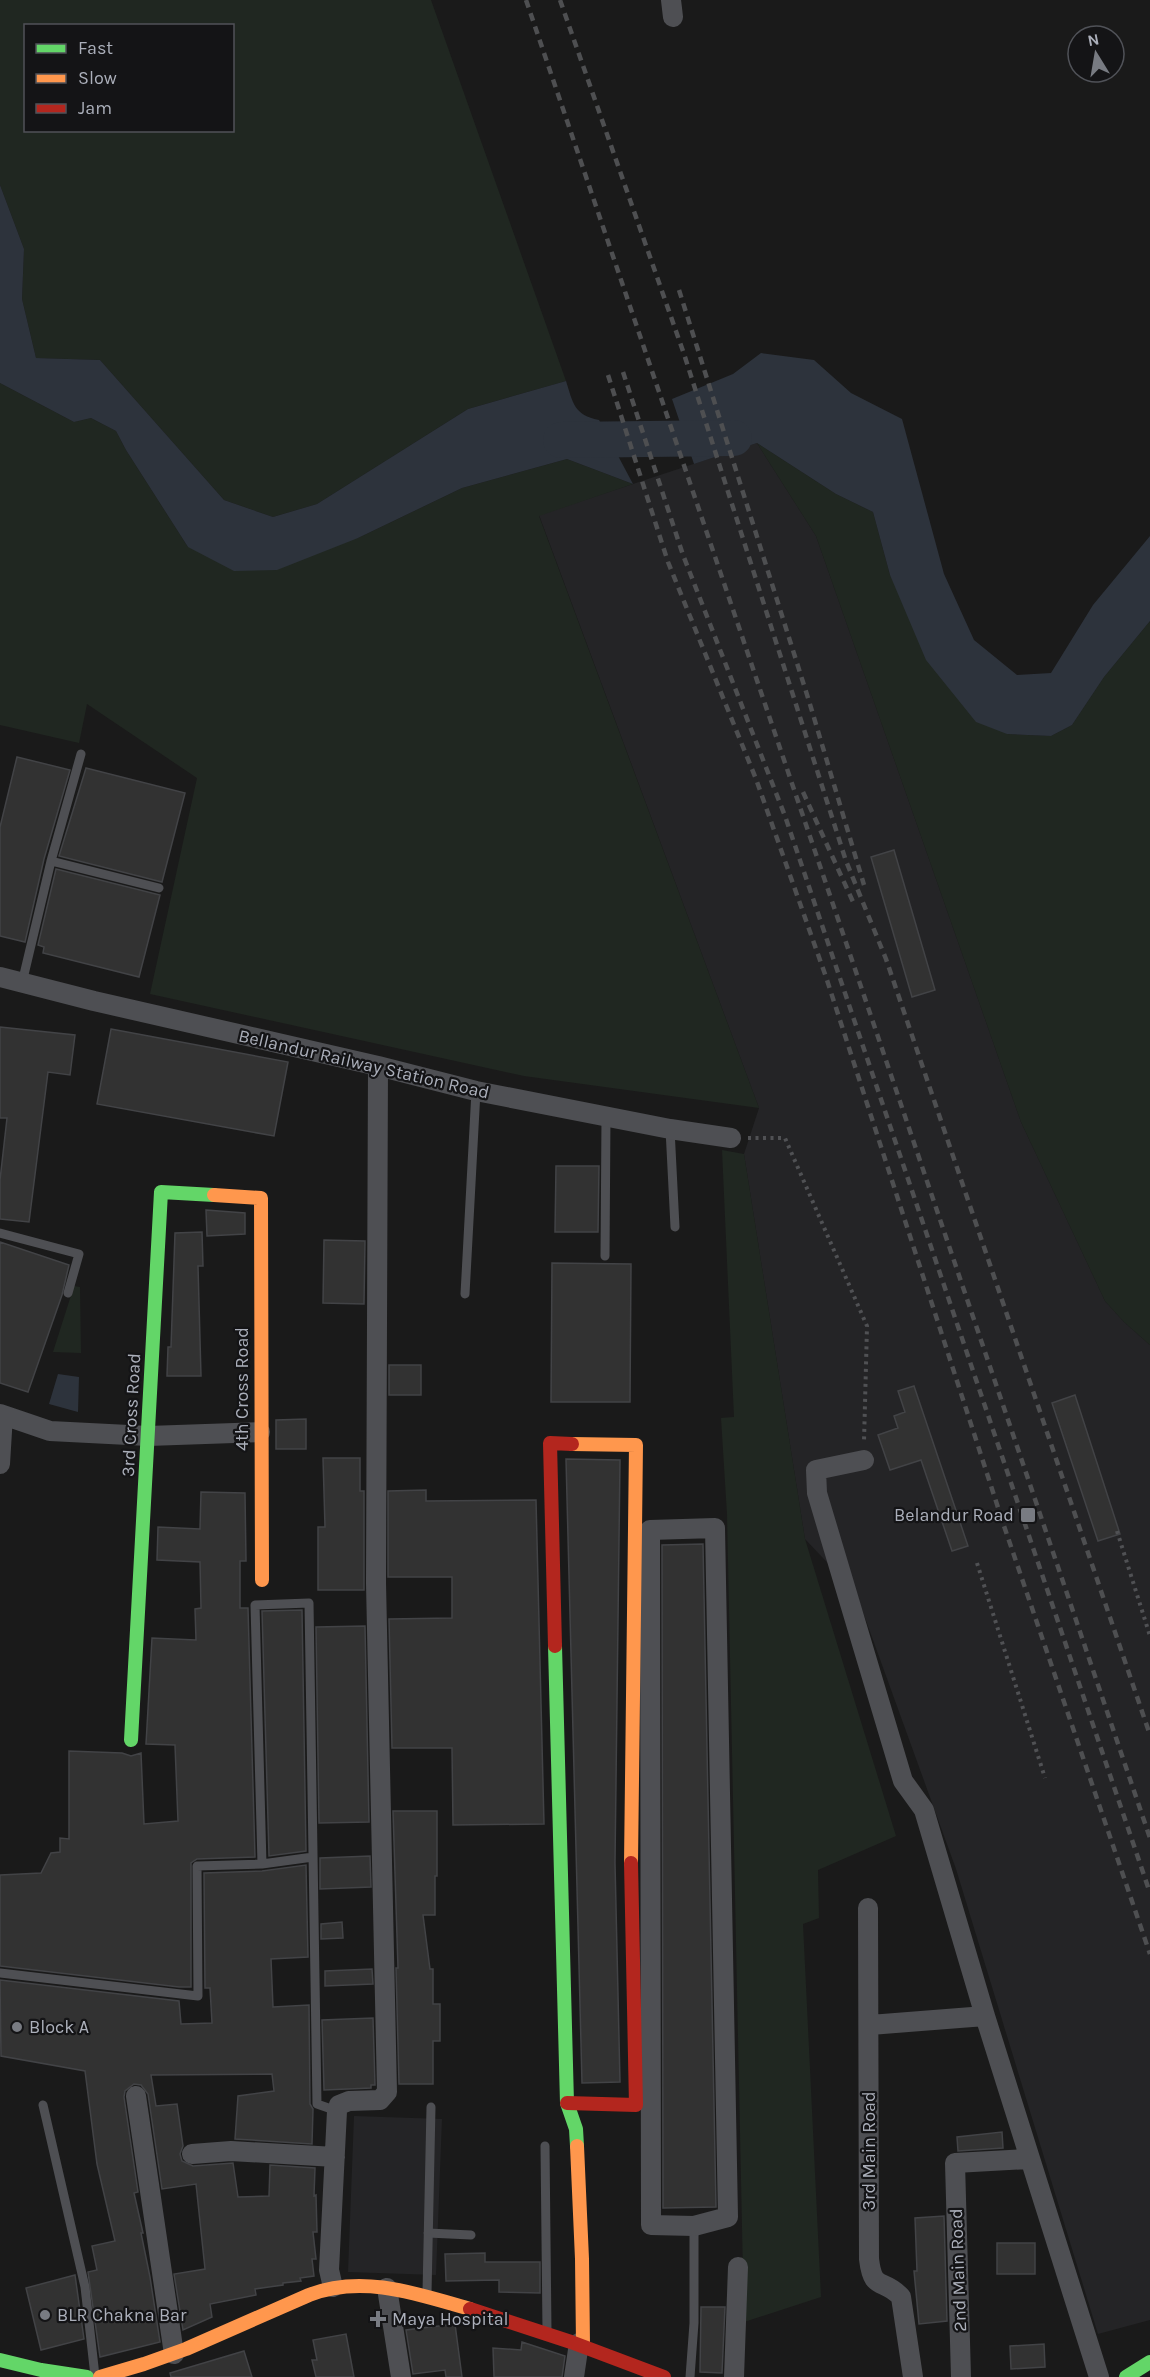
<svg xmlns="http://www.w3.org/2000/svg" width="1150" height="2377" viewBox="0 0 1150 2377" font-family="Karla,sans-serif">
<rect width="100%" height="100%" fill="#1a1a1a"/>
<path fill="#242426" d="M757,443L816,536L1021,1122L1105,1301L1124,1322L1150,1345V2320L1098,2334L956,1869L856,1593L805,1539L744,1154L759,1108L539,515Z
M354,2116L442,2119L436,2275L348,2272Z"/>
<path fill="#202721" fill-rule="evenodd" d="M0,0H431L566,381L468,409L317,504L273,517L224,500L100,360L36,358L22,299L24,249L0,185ZM26,26H232V130H26Z
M0,383L74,422L91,418L116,431L126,450L188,547L358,538L462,488L567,459L633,484L539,516L759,1108L524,1076L150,994L197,778L87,704L79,743L0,725Z
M757,443L836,494L873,512L890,575L1007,734L1051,736L1072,725L1104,677L1150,621V1345L1124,1322L1105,1301L1021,1122L816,536Z
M722,1150L744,1154L805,1539L896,1836L818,1870L819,1918L803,1924L821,2297L744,2322L727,1514L721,1418L734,1417Z
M74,1286L80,1287L81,1353L53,1352Z"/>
<path fill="#2d333c" d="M0,185L24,249L22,299L36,358L100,360L224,500L273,517L317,504L468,409L566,381C573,403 574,415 599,420L633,484L567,459L462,488L358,538L277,570L234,571L188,547L126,450L116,431L91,418L74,422L0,383Z
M761,353L814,360L851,393L902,419L944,574L974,640L1017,675L1051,673L1093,605L1150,536V621L1104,677L1072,725L1051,736L1007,734L976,722L926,660L890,575L873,512L836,494L757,443L694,464L672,399L733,374Z
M58,1374L79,1377L78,1412L49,1404Z"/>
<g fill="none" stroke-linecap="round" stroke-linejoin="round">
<path stroke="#2d333c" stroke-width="36" d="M561,440L734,438"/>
</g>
<path fill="#323232" stroke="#424346" stroke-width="1.5" d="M17,757L70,770L44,859L25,942L0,936V827Z
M86,768L185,793L162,882L59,856Z
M894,850L935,990L912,997L871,857Z
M56,869L160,895L139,977L43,953L44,947L38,945Z
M0,1027L75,1035L70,1075L48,1072L29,1222L0,1219V1180L7,1118H0Z
M111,1029L288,1062L274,1136L97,1104Z
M556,1166H599L598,1232H555Z
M206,1210L245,1213V1234L207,1236Z
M202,1232L203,1266H198L201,1376H167L168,1347H171L175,1233Z
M324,1240L365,1241L364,1304L323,1303Z
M0,1242L69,1265L62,1295L28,1392L0,1383Z
M552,1263L631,1264L630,1402H551Z
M389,1365H421V1395H389Z
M914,1386L968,1546L952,1551L921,1460L890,1470L878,1435L898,1428L894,1416L905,1412L898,1391Z
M1075,1395L1120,1534L1098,1541L1052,1403Z
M306,1419V1449H276V1420Z
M323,1458H360V1491H364V1590H318V1527H325Z
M566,1459L620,1460L615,1863L620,2082L582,2083Z
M426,1490V1501L536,1500L544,1824L453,1825L452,1748H392L389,1619L452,1618V1577H388V1491Z
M201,1492L245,1493L246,1561H240V1608H248L255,1857L197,1859L191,1863V1987H179L0,1966V1875L41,1873L51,1853L60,1852V1838L69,1839V1751L122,1753L131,1756L141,1753L144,1824L178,1821L175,1745L146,1744L152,1638L196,1640L195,1609L201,1608L200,1562L157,1560L158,1527L200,1529Z
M703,1544L716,2207L663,2208L662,1545Z
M302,1610L306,1851L269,1856L262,1611Z
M365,1626L369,1822L319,1823L316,1627Z
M393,1811H437V1876H435V1915H423L430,1969H433V2004H440V2041H433V2084H399L396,1968H398Z
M370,1856L371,1887L320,1889V1858Z
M306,1865L308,1957L271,1959L273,2007L309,2005L310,2104L313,2109L312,2144L235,2139L238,2096L274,2091L272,2074L151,2075L156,2106L177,2104L183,2146L180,2154L182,2161L193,2166L233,2163L238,2197L269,2196L270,2165L315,2168L314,2196L316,2195L317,2232H313L316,2259H312L314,2276L300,2278L301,2281L283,2283V2285L255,2289L256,2295L210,2304L212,2317L183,2330L174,2274L205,2269L196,2184L162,2189L148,2094L141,2085L134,2084L125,2091L124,2097L138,2192L134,2193L143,2233H141L150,2277L160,2342L100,2357L88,2272L97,2270L92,2246L115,2241L97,2164L85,2071L1,2056L0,1980L179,2001L181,2024L212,2023L210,1988H205L204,1873L262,1871Z
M342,1922L343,1938L321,1939V1924Z
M372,1969L373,1984L325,1986V1971Z
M373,2018L375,2085H371V2088L324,2090L322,2020Z
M1002,2132L1003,2148L958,2151L957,2137Z
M944,2216L947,2321L919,2324L914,2271H917L915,2218Z
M997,2243H1035V2274H997Z
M485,2253V2262H540V2293L499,2292V2280L446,2281L445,2254Z
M75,2275L84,2339L41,2350L26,2288Z
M701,2307H725L722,2373L700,2372Z
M455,2324L462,2377H446L445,2370L413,2374L406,2330Z
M346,2334L354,2377H316L312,2360H317L313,2340Z
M522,2342L565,2356L562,2377H494L493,2348L521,2350Z
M1044,2344L1045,2367L1011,2369L1010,2346Z
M244,2351L252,2377H171L170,2373Z"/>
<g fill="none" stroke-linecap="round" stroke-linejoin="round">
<path stroke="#505154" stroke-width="4" stroke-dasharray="3 4.5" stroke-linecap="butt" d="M748,1138H785L867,1326L864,1442
M1117,1531L1150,1636
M977,1563L1045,1778"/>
<path stroke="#4e4f53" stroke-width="9" d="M51,861L159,888
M22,983L51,861L81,754
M670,1129L675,1227
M0,1233L79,1254L68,1293
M605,1256L606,1117
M465,1294L476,1091
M262,1864L313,1857
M0,1973L198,1996L197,1866L262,1864L255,1605L309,1603L317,2104L337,2111
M43,2105L85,2287L95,2376
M545,2146L547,2331
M428,2233L471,2235
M427,2293L431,2107
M690,2377L694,2323V2226"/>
<path stroke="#4e4f53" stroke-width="20" d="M671,0L673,17
M0,977L94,1001L378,1066L476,1091L670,1129L731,1138
M0,1414L50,1431L148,1436L260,1432
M864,1460L816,1470L817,1493L903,1781L924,1810L985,2016L1099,2377
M0,1464L3,1415
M715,1528L728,2217L694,2226L651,2225L650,1530Z
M868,1908L869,2259C873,2293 883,2277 901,2297L913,2377
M870,2025L985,2016
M136,2096L174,2354
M192,2154L231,2151L335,2157
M333,2287L329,2270L337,2111L339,2105L349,2101L380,2100L387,2092L376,1583L378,1066
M387,2288L401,2377
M574,2377L579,2343
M734,2377L738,2267
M961,2377L955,2163L1029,2159"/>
<path stroke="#63d668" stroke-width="14" d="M555,1646L567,2103L576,2129L577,2146
M131,1740L161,1192L214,1195
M0,2360L41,2370L87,2377
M1126,2377L1150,2362"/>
<path stroke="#ff974d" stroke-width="14" d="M214,1195L261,1198L262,1580
M572,1444L636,1445L631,1863
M577,2146L582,2259L583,2344
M100,2377L144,2364L186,2349L309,2295C362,2274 418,2294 470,2309"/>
<path stroke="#b3261e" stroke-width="14" d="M555,1646L550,1443L572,1444
M567,2103L636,2105L631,1863
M470,2309L571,2342L664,2377"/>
<path stroke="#4e4f51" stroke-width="4.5" stroke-dasharray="8 6" stroke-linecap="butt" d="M526,0L1150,1838
M560,0L684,354L846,861L886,959L1150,1735
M679,290L809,701L864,885
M623,372L683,555L785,816L1150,1893
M608,375L668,562L756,779L826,977L1004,1526L1150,1954
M803,792L854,904"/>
</g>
<g fill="#787b82" stroke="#141416" stroke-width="2">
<rect x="1020" y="1507" width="16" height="16" rx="3"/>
<circle cx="17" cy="2027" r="6"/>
<circle cx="45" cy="2315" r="6"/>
<path d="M375 2310h6v6h6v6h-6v6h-6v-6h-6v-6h6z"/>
</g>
<g text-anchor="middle" stroke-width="4.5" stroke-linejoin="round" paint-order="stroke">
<g font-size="18" fill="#abafba" stroke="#141416">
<text transform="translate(364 1064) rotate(13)" y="6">Bellandur Railway Station Road</text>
<text transform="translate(242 1389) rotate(-90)" y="6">4th Cross Road</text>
<text transform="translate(131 1415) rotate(-87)" y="6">3rd Cross Road</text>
<text transform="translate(869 2151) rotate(-90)" y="6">3rd Main Road</text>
<text transform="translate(958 2270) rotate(-92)" y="6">2nd Main Road</text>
</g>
<g font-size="18" fill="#abafba" stroke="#141416" text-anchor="start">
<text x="1014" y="1521" text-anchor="end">Belandur Road</text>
<text x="29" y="2033">Block A</text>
<text x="57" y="2321">BLR Chakna Bar</text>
<text x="392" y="2325">Maya Hospital</text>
</g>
</g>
<rect x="24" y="24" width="210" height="108" fill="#141416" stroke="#505258" stroke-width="1.5"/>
<rect x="36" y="44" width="30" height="9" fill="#63d668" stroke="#505258" stroke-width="1.5"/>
<text x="78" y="54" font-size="18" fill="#abafba">Fast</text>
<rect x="36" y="74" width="30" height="9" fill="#ff974d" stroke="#505258" stroke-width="1.5"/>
<text x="78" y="84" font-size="18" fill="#abafba">Slow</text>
<rect x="36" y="104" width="30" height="9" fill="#b3261e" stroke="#505258" stroke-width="1.5"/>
<text x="78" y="114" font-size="18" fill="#abafba">Jam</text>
<g transform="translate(1096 54) rotate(349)"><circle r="28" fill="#141416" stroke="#505258" stroke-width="1.5"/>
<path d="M0-4.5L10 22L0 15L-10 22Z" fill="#787b82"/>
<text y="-9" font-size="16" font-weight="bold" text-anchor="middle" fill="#abafba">N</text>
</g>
</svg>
